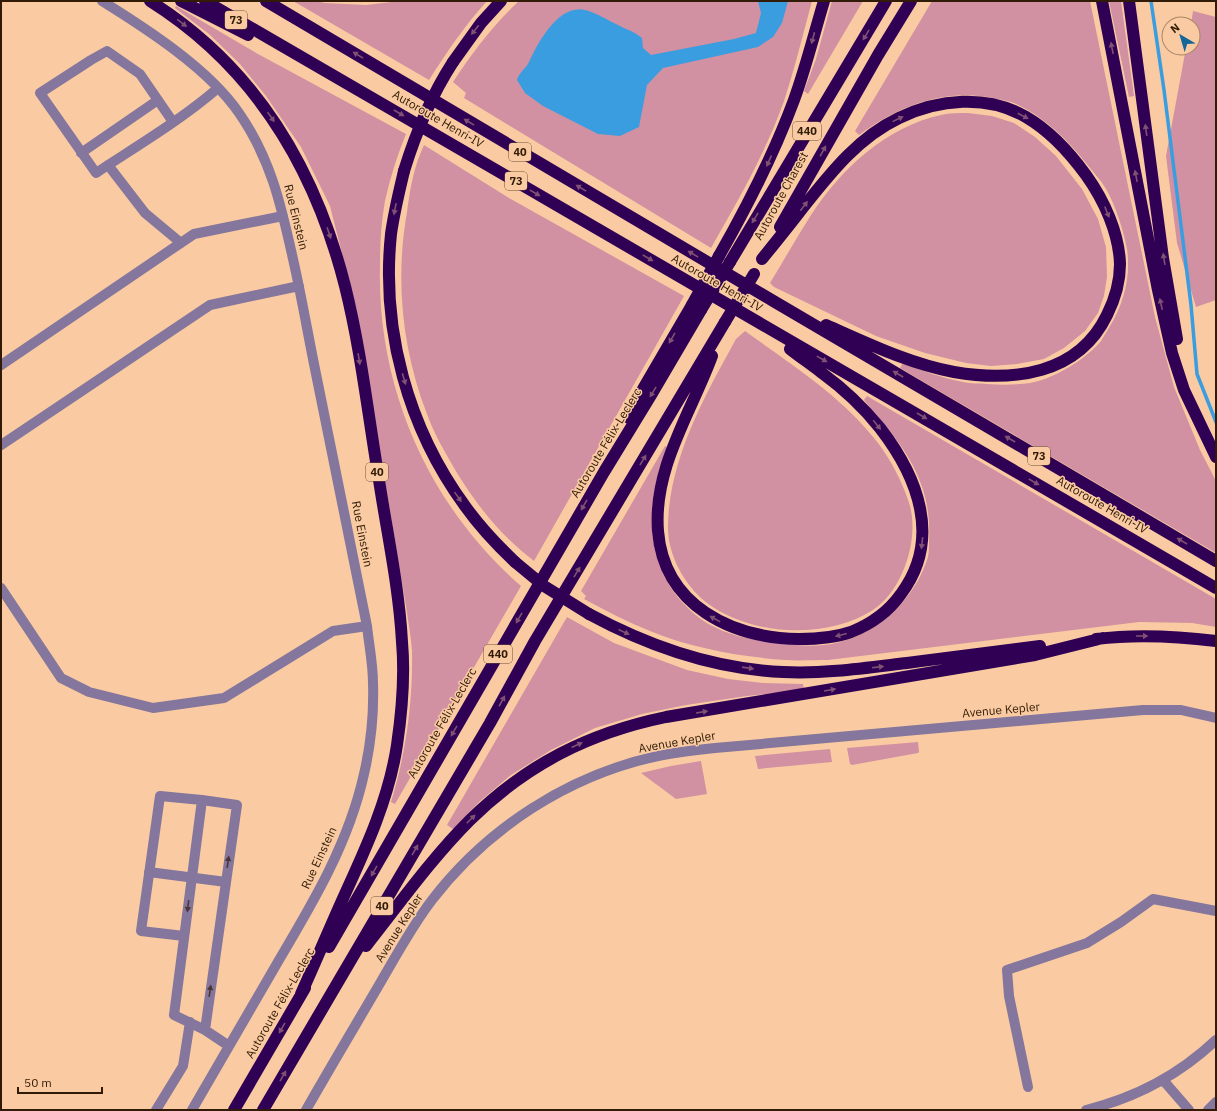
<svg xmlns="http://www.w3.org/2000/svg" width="1217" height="1111" viewBox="0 0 1217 1111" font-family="'IBM Plex Sans',sans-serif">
<rect width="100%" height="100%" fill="#facba2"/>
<path fill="#d191a2" d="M293,1H315L325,3L366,5L400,1H487C465,25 447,52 429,80Z
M519,1H812C803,34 795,68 784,101C766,152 738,201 711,248L464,98L466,93L453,82C472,53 493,25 519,1Z
M832,1H863L808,94L804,91L816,59Z
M932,1H1090L1155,317L1174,387L1200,450L1216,481V553L900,368L903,363C923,371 942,378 963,382C971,384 979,383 987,384C1001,385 1016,385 1030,383C1054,379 1086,359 1101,341C1104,336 1107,331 1110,326C1124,303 1131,276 1127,249C1124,232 1115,204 1106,189C1101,180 1092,171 1086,163C1067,139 1042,115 1014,103C1009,101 1003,100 997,99C947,87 900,105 859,135L855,131Z
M1109,1H1121L1134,96L1129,97Z
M176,6L258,54L406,134C397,156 390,178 385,201C381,223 380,245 380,267C377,388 429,506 521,586L395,804L391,802C406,753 413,702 412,651C411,636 408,621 406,606L356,308L330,206L301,147L266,96L240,64L209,34L175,8Z
M1193,11L1216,17V300L1196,307L1177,243L1166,156L1186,48H1193V24H1191Z
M968,113L992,116L1014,123L1035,137L1056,156L1082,189L1098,219L1106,247L1107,277L1104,296L1098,313L1085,331L1064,348L1044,359L1017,364L991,366L966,363L925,353L876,336L774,287L770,283C784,260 797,237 811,215C841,169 886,127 941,115C949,113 959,113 968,113Z
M424,145L509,198L684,296L534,561C502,537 478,507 457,473C446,454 434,434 427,414C402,350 395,279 407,212C410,189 414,166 424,145Z
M745,331C792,365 842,396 878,443C891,460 904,485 910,506C919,540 903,590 873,610C826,640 751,636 707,603C689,589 675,567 670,545C667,533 668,520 669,508C676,446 707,392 736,339Z
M867,396L1216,599V627L1192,623L1139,622L828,660C814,660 799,661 785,660C742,657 690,648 650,631C628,622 606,611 584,599L586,596L581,591L665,446L667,447C646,501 642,562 686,606C697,618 713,628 729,633C742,638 756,640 769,642C790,645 816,648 836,643C879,633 915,599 928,557C929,552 929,546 929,541C930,521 928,503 921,484C910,452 885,425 864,400Z
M567,617L614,643L687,670L728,679L763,683L803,684L804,690L747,696L686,705L642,714L595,728L551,750L511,775L479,802L453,829L447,825Z
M918,742L919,752L918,753L852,765L850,764L847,748Z
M830,749L832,762L758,769L755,756Z
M701,761L707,794L676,799L641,773L671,766Z"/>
<path fill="#3a9ddf" d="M758,1H788L782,23L773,37L758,47L663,68L647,85L639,127L620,136L598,134L543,106L525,93L517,80C519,72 527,68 530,60C539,41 559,4 585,10C597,13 607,20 618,25C627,30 634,31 642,38L643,48L651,55L734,39L756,33L761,13Z"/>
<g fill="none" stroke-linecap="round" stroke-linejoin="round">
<path stroke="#3a9ddf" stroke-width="3.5" d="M1151,1L1164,90L1191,305L1197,374L1216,422"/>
<path stroke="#84769c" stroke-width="10" d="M102,1C147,29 209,69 239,113C271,159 281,205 293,259C301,294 307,329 314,364C332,451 350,538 367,626C369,645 373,664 373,683C374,713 371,744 364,774C349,842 314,901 279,960C250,1010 221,1060 192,1110
M173,122L140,74L107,51L91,60L40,93L96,173C137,146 181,120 218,88
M81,153L158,100
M108,165L145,213L181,243
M1,365L194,234L283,216
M1,445L210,305L299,286
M1,588L61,678L89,692L153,708L224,698L333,631L367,626
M149,872L226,882
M184,936L141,931L160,796L202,800
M205,1030L237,805L202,800L174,1015L205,1030L229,1046
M1163,1080L1189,1110
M1028,1087L1009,996L1007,970L1087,943L1121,922L1153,899L1216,911
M156,1110L183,1066L190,1022
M306,1110C330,1068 355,1026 379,985C396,956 412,926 432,900C487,828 569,775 658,756C677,752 696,750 715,748L1143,710H1181L1216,718
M1086,1110C1135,1098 1179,1075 1216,1040
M1208,1110L1216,1102"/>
<path stroke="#2f0054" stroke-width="12" d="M150,1C255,67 315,168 345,286C361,350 368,415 379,480C387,533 399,587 402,642C405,676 402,711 397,745C389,798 367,846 345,894C330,927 316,961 301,994
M181,1L248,35
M205,1L1216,588
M266,1L775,302L1216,561
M1102,1L1158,290L1172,353L1184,390L1216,457
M1129,1L1163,258L1177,339
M453,62L481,23L501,1
M404,171C399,192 394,212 391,234C381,330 408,428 465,506C480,527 497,545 515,562
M780,227L878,55L911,1
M719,256C748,205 774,154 794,100C806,67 814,34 824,1
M762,259C775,243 788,227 801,210C829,175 857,138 899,118C938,99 987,94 1026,117C1050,131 1070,153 1086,175C1104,200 1119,233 1120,264C1120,282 1115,299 1107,315C1078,375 1013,382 954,372C910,364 867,343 826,325
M730,262L886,1
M712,356C691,413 653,468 658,531C664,606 732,638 799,639C816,639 834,638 851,632C871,624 889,611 901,594C942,539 918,477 880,428C863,407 844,389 822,373C812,365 800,357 790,349
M629,418L643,389L692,305
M589,614C650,647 714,669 783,672C825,674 865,668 907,663C951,657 995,652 1040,646
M1096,639C1135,634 1176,636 1216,641
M366,946C400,903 432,858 470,820C527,764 589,733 666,717L1035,655L1103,638
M329,947L604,472L651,395L701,310
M234,1110L305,988
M263,1110L490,723L535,641L725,322"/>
<path stroke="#2f0054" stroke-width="12" d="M404,171C416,132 431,96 453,62
M692,305L719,256
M701,310L730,262
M725,322L754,274
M515,562L544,586L589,614"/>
</g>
<defs><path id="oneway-solid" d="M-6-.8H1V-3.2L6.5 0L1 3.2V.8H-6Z"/></defs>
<g fill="#805173">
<use href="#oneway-solid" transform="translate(182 23) rotate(37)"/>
<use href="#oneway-solid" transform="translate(475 30) rotate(128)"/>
<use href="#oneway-solid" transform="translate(866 35) rotate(121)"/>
<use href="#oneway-solid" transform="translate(813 38) rotate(105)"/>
<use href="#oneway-solid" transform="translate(1112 48) rotate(-101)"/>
<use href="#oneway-solid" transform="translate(358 55) rotate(-149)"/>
<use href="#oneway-solid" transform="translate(399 113) rotate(30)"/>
<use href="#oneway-solid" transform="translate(1023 116) rotate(27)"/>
<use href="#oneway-solid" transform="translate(271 117) rotate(55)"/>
<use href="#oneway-solid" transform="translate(898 119) rotate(-26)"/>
<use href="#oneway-solid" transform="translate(469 122) rotate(-149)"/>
<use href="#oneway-solid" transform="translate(1146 130) rotate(-98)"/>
<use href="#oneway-solid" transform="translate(823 151) rotate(-61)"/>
<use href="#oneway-solid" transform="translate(769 161) rotate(114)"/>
<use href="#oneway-solid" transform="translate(1136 176) rotate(-101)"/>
<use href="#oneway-solid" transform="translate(581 188) rotate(-149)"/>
<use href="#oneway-solid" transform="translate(535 193) rotate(30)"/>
<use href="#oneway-solid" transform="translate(804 206) rotate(-53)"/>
<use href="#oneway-solid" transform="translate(395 209) rotate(101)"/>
<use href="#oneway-solid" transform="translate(1107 212) rotate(68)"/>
<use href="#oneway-solid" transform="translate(755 218) rotate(121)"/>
<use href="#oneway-solid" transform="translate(329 233) rotate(71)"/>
<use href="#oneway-solid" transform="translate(693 254) rotate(-149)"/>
<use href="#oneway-solid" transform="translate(648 258) rotate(30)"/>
<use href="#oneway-solid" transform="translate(1164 259) rotate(-99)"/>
<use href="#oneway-solid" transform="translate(1161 304) rotate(-102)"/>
<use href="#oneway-solid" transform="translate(672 338) rotate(120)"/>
<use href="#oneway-solid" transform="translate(359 359) rotate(81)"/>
<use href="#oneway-solid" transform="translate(822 359) rotate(29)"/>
<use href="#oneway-solid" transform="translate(898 374) rotate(-150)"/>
<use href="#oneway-solid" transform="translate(404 379) rotate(74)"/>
<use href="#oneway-solid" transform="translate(653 392) rotate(121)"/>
<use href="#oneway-solid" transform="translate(922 416) rotate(30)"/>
<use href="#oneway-solid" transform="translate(877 425) rotate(51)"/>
<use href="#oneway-solid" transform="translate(1010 439) rotate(-150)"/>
<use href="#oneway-solid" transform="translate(643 460) rotate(-59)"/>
<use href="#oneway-solid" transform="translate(1034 482) rotate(30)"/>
<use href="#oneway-solid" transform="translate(458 497) rotate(55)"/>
<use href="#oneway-solid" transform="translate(584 505) rotate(120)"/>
<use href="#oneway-solid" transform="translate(1182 541) rotate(-149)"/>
<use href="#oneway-solid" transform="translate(922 543) rotate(97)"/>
<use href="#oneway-solid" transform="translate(577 572) rotate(-59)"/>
<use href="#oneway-solid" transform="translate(519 618) rotate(120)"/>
<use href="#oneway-solid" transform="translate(715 619) rotate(-151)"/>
<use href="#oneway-solid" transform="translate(624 632) rotate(25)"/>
<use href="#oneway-solid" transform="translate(841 635) rotate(166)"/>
<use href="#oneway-solid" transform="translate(1142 636)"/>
<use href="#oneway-solid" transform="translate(878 667) rotate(-7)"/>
<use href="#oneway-solid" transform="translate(748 668) rotate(8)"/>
<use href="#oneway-solid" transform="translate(830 690) rotate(-10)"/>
<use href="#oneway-solid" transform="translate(502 701) rotate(-61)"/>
<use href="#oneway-solid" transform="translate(702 712) rotate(-9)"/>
<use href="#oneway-solid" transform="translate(454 731) rotate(120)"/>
<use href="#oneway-solid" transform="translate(577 745) rotate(-25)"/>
<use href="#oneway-solid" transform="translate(471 819) rotate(-45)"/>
<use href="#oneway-solid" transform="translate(415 850) rotate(-60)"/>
<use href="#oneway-solid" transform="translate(374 871) rotate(120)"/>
<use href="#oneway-solid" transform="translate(282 1028) rotate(120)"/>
<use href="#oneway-solid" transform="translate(283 1076) rotate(-60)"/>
</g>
<g fill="#4a3633">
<use href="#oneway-solid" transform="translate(228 862) rotate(-82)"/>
<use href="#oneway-solid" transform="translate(188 906) rotate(97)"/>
<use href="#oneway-solid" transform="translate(210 991) rotate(-82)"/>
</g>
<g text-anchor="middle" stroke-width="3" stroke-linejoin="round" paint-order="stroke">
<g fill="#facba2" stroke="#6d5035" stroke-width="1">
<rect x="225" y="11" width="22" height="18" rx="3"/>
<rect x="793" y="122" width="28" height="18" rx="3"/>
<rect x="509" y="143" width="22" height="18" rx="3"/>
<rect x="505" y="172" width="22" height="18" rx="3"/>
<rect x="1028" y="447" width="22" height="18" rx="3"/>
<rect x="366" y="463" width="22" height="18" rx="3"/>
<rect x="484" y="645" width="28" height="18" rx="3"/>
<rect x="371" y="897" width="22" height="18" rx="3"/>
</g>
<g font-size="11" font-weight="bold" fill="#311b06">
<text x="236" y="24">73</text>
<text x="807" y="135">440</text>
<text x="520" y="156">40</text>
<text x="516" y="185">73</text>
<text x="1039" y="460">73</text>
<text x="377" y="476">40</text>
<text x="498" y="658">440</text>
<text x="382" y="910">40</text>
</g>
<g font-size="12" fill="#311b06" stroke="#facba2">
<text transform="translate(438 119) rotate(30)" y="4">Autoroute Henri-IV</text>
<text transform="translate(781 196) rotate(-61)" y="4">Autoroute Charest</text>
<text transform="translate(296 217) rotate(76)" y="4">Rue Einstein</text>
<text transform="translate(717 283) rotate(30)" y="4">Autoroute Henri-IV</text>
<text transform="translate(606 443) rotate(-59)" y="4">Autoroute Félix-Leclerc</text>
<text transform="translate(1102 505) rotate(30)" y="4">Autoroute Henri-IV</text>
<text transform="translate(362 534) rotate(79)" y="4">Rue Einstein</text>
<text transform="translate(1001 710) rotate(-5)" y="4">Avenue Kepler</text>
<text transform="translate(442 723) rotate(-60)" y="4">Autoroute Félix-Leclerc</text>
<text transform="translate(677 742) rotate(-10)" y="4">Avenue Kepler</text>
<text transform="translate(319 858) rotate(-65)" y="4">Rue Einstein</text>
<text transform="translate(399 928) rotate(-58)" y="4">Avenue Kepler</text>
<text transform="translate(280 1003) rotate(-60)" y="4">Autoroute Félix-Leclerc</text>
</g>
</g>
<rect width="1217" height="1111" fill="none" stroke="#311b06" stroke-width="4"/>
<g transform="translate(1181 36) rotate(322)"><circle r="19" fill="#facba2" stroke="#aa8564"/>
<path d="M0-3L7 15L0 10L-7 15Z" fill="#166799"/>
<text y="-6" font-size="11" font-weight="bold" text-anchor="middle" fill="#311b06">N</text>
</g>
<path d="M18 1087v6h84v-6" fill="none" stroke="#311b06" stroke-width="2"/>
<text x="24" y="1087" font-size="12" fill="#311b06" stroke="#facba2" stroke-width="3" paint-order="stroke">50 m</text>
</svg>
